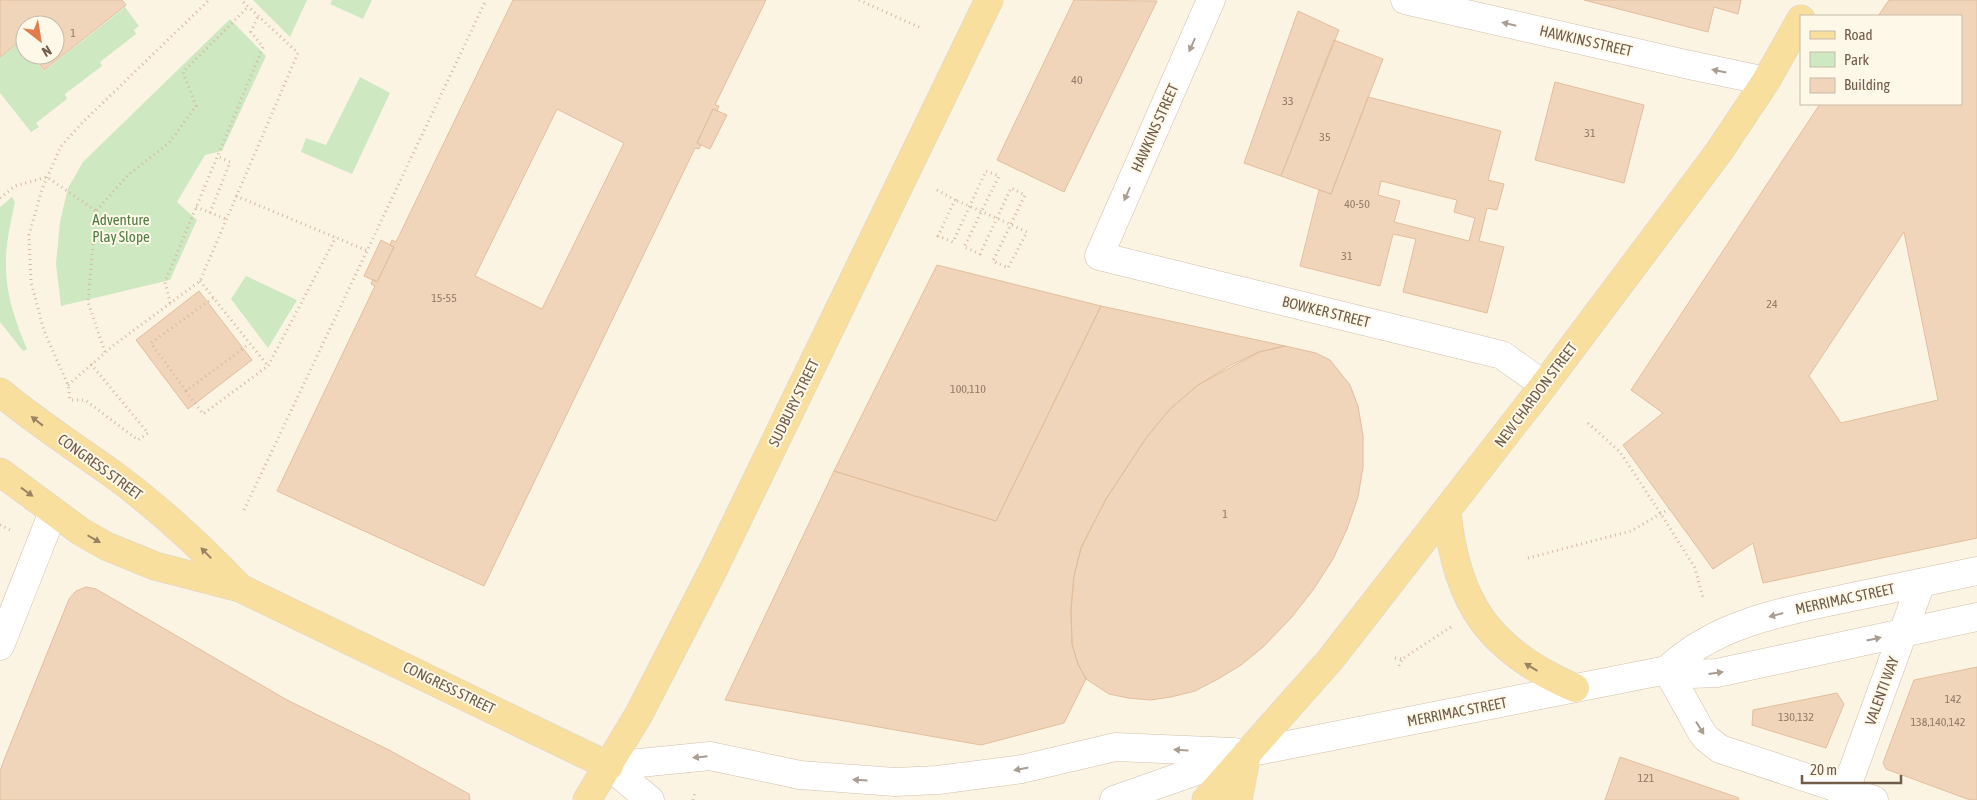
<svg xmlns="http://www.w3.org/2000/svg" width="1977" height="800" viewBox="0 0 1977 800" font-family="'Asap Condensed',sans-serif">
<rect width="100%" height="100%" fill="#fbf4e3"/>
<path fill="#cee8c2" d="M253,0H307L290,37Z
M332,0H372L363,19L330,4Z
M125,7L139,26L134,30L136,34L100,62L102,66L65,94L67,99L36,123L39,127L31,132L0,93V57L21,41L25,47V55H31L44,71Z
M230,19L266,56L222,151L205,155L177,202L197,220L170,280L61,306L56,264L60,222L68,188L83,162Z
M360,77L390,93L352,174L301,152L306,138L326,145Z
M12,197L15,202C11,222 5,245 6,267C6,295 16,323 27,349L23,351L0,322V207Z
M246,276L297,300L268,348L231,299Z"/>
<path fill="#f0d5bb" stroke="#e2be9c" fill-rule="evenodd" d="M0,0H122L126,5L44,70L33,55H55V25H25V45L21,40L0,57Z
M513,0H766L715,105L719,106L717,111L713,109L697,143L701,145L699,149L695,148L484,586L277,491L375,286L371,284L373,279L377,282L394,247L390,245L392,240L396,242ZM557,109L624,143L542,309L475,276Z
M1074,0L1157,1L1064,192L997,160Z
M1584,0H1741L1738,14L1714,7L1708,32Z
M1889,0H1977V538L1763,583L1753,543L1713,569L1623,445L1663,413L1631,390L1820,104H1961V16H1878ZM1904,232L1938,400L1841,423L1809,376Z
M1298,11L1339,30L1281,176L1244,163Z
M1334,40L1383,59L1331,194L1281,176Z
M1555,82L1644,105L1624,183L1535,160Z
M1368,97L1501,131L1488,180L1504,184L1497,210L1487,208L1479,241L1504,247L1487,313L1403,292L1416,239L1393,234L1380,286L1300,266L1319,190L1331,194ZM1381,181L1457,200L1454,212L1475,218L1469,241L1394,222L1400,201L1378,195Z
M713,109L727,115L710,149L697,143Z
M381,240L394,247L377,282L364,276Z
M937,265L1101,306L996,521L834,471Z
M199,291L252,360L188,409L136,340Z
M1101,306L1285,346L1259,352L1198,385L1170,409L1146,438L1106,499L1081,548L1074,576L1071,609L1072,644L1078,664L1086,679L1064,723L981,745L725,700L834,471L996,521Z
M1285,346L1316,353L1330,360L1350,385L1358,406L1363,436V467L1358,497L1347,529L1333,559L1313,590L1291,618L1263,647L1241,665L1218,679L1195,691L1171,697L1150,700L1128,698L1109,694L1086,679L1078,664L1072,644L1071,609L1074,576L1081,548L1090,530L1106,499L1127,467L1146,438L1170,409L1198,385L1231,365L1259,352Z
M86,587L96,589L287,700L389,750L469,794L470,800H0V771L6,755L69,599L76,591Z
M1977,667V800H1970L1886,769L1883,763L1914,680Z
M1837,693L1844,704L1826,748L1752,725L1753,710Z
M1620,757L1739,798L1738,800H1605Z"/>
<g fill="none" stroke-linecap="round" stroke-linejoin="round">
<g stroke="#cebfad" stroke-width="29">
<path id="minor" d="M1211,0L1099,256L1502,355L1544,385
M1405,0L1685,64L1766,81
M0,646L53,512
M1842,800L1921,583"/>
</g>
<g stroke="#d1bfaa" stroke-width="29">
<path id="secondary" d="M1667,670C1717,621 1792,610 1857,596C1897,588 1937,579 1977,571
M1667,670L1701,731L1706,738L1720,749L1874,800
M609,766L710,756L800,775L895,782L938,780L1022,769L1115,747L1234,752
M609,766L650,800
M1114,800L1247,753L1667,670L1691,674L1717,673L1977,617"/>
</g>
<g stroke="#dad5d0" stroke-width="29">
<path id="primary" d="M0,392C36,422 76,448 114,475C160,509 201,547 240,588
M0,472L80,531L106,546L155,566L240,588L609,766
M1447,512C1456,604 1490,651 1575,688
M587,800L639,714L714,568L989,0
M1206,800L1330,660L1544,385L1718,153L1766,81L1801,19
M1238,800L1247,753"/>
</g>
<path stroke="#d4b99f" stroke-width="3" stroke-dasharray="1 4" stroke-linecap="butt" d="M859,0L921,28
M937,190L955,200L938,236L953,242L986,171L999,176L964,247L980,254L1011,188L1025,195L993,261L1008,268L1027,232C1003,221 979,210 955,200
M236,196L368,251
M0,198L15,186L47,177L96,211
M196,207L226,219
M210,213L230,162L217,156
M200,281L268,366
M213,298L151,343L186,391L249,344
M170,303L165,282L263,47L251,32L258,16
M105,352L88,302L96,211L128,175L169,143L196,106L183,72L248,7
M91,364L148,433L138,440L85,400H70L68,385L44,331L31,282L29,235L42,189L61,146L84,121L209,0
M68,385L114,345L200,281L298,53L241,0
M186,391L203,414L268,366L336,237
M1588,423L1620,452L1661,514L1695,568L1703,598
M244,510L486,0
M0,525L12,531
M1528,558L1631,531L1669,509
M1395,658L1402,659
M1399,666L1402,659L1451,627
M693,800L695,793"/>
<use href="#minor" stroke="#fff" stroke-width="28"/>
<use href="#secondary" stroke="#fff" stroke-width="28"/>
<use href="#primary" stroke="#f8df9d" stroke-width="28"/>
</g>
<defs><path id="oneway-solid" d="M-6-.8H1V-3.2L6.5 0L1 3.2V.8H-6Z" transform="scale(1.25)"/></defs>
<g fill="#aa9d92">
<use href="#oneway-solid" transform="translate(1509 24) rotate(-167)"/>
<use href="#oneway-solid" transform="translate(1192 45) rotate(114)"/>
<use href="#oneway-solid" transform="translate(1719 71) rotate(-168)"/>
<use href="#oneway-solid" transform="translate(1127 194) rotate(114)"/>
<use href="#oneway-solid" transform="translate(1776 615) rotate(165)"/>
<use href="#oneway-solid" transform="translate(1874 639) rotate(-12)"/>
<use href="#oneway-solid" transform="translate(1716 673) rotate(-8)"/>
<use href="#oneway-solid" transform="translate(1700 728) rotate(58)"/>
<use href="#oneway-solid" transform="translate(1181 750) rotate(-177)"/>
<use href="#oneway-solid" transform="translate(700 757) rotate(174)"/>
<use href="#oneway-solid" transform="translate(1021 769) rotate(169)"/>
<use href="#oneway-solid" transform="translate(860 780) rotate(-177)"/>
</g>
<g fill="#9a8363">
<use href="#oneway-solid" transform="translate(37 421) rotate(-142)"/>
<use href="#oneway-solid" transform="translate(27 492) rotate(36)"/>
<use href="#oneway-solid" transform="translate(94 539) rotate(30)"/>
<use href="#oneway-solid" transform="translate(206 553) rotate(-134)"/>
<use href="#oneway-solid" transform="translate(1531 667) rotate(-149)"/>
</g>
<g text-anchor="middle" stroke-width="4" stroke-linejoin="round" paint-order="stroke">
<g font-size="12" fill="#927a66">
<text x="73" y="37">1</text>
<text x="1077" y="84">40</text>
<text x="1288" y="105">33</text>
<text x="1590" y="137">31</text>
<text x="1325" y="141">35</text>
<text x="1357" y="208">40-50</text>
<text x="1347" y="260">31</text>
<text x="444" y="302">15-55</text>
<text x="1772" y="308">24</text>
<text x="968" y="393">100,110</text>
<text x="1225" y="518">1</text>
<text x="1953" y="703">142</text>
<text x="1796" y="721">130,132</text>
<text x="1938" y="726">138,140,142</text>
<text x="1646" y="782">121</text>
</g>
<g font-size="15" fill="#725c4a" stroke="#fef8e9">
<text transform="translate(1586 41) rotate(13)" y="5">HAWKINS STREET</text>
<text transform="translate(1155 128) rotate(-66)" y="5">HAWKINS STREET</text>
<text transform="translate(1326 312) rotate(14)" y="5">BOWKER STREET</text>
<text transform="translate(1536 395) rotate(-53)" y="5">NEW CHARDON STREET</text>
<text transform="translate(794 403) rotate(-64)" y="5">SUDBURY STREET</text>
<text transform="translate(100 467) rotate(36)" y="5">CONGRESS STREET</text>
<text transform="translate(1845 599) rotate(-12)" y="5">MERRIMAC STREET</text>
<text transform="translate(449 688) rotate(26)" y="5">CONGRESS STREET</text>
<text transform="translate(1882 691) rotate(-70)" y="5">VALENTI WAY</text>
<text transform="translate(1457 712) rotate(-11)" y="5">MERRIMAC STREET</text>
</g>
<g font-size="15" fill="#507d45" stroke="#fef8e9">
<text x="121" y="225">Adventure<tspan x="121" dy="17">Play Slope</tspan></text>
</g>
</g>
<rect x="1800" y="15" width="162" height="90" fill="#fef8e9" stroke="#c6baa9"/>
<rect x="1810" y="31" width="25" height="8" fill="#f8df9d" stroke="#c6baa9"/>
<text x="1844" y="40" font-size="15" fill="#725c4a">Road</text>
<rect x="1810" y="52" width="25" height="15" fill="#cee8c2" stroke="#c6baa9"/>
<text x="1844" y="65" font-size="15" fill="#725c4a">Park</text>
<rect x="1810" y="78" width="25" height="15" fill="#f0d5bb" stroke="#c6baa9"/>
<text x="1844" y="90" font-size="15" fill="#725c4a">Building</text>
<g transform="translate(40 40) rotate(149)"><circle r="24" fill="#fef8e9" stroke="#c6baa9"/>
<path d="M0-4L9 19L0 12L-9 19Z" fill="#e17c4c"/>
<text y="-8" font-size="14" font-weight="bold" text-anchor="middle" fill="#725c4a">N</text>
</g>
<path d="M1802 775v8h99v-8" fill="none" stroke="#725c4a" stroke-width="2.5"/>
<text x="1810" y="775" font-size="15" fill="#725c4a" stroke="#fef8e9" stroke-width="4" paint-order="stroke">20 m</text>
</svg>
